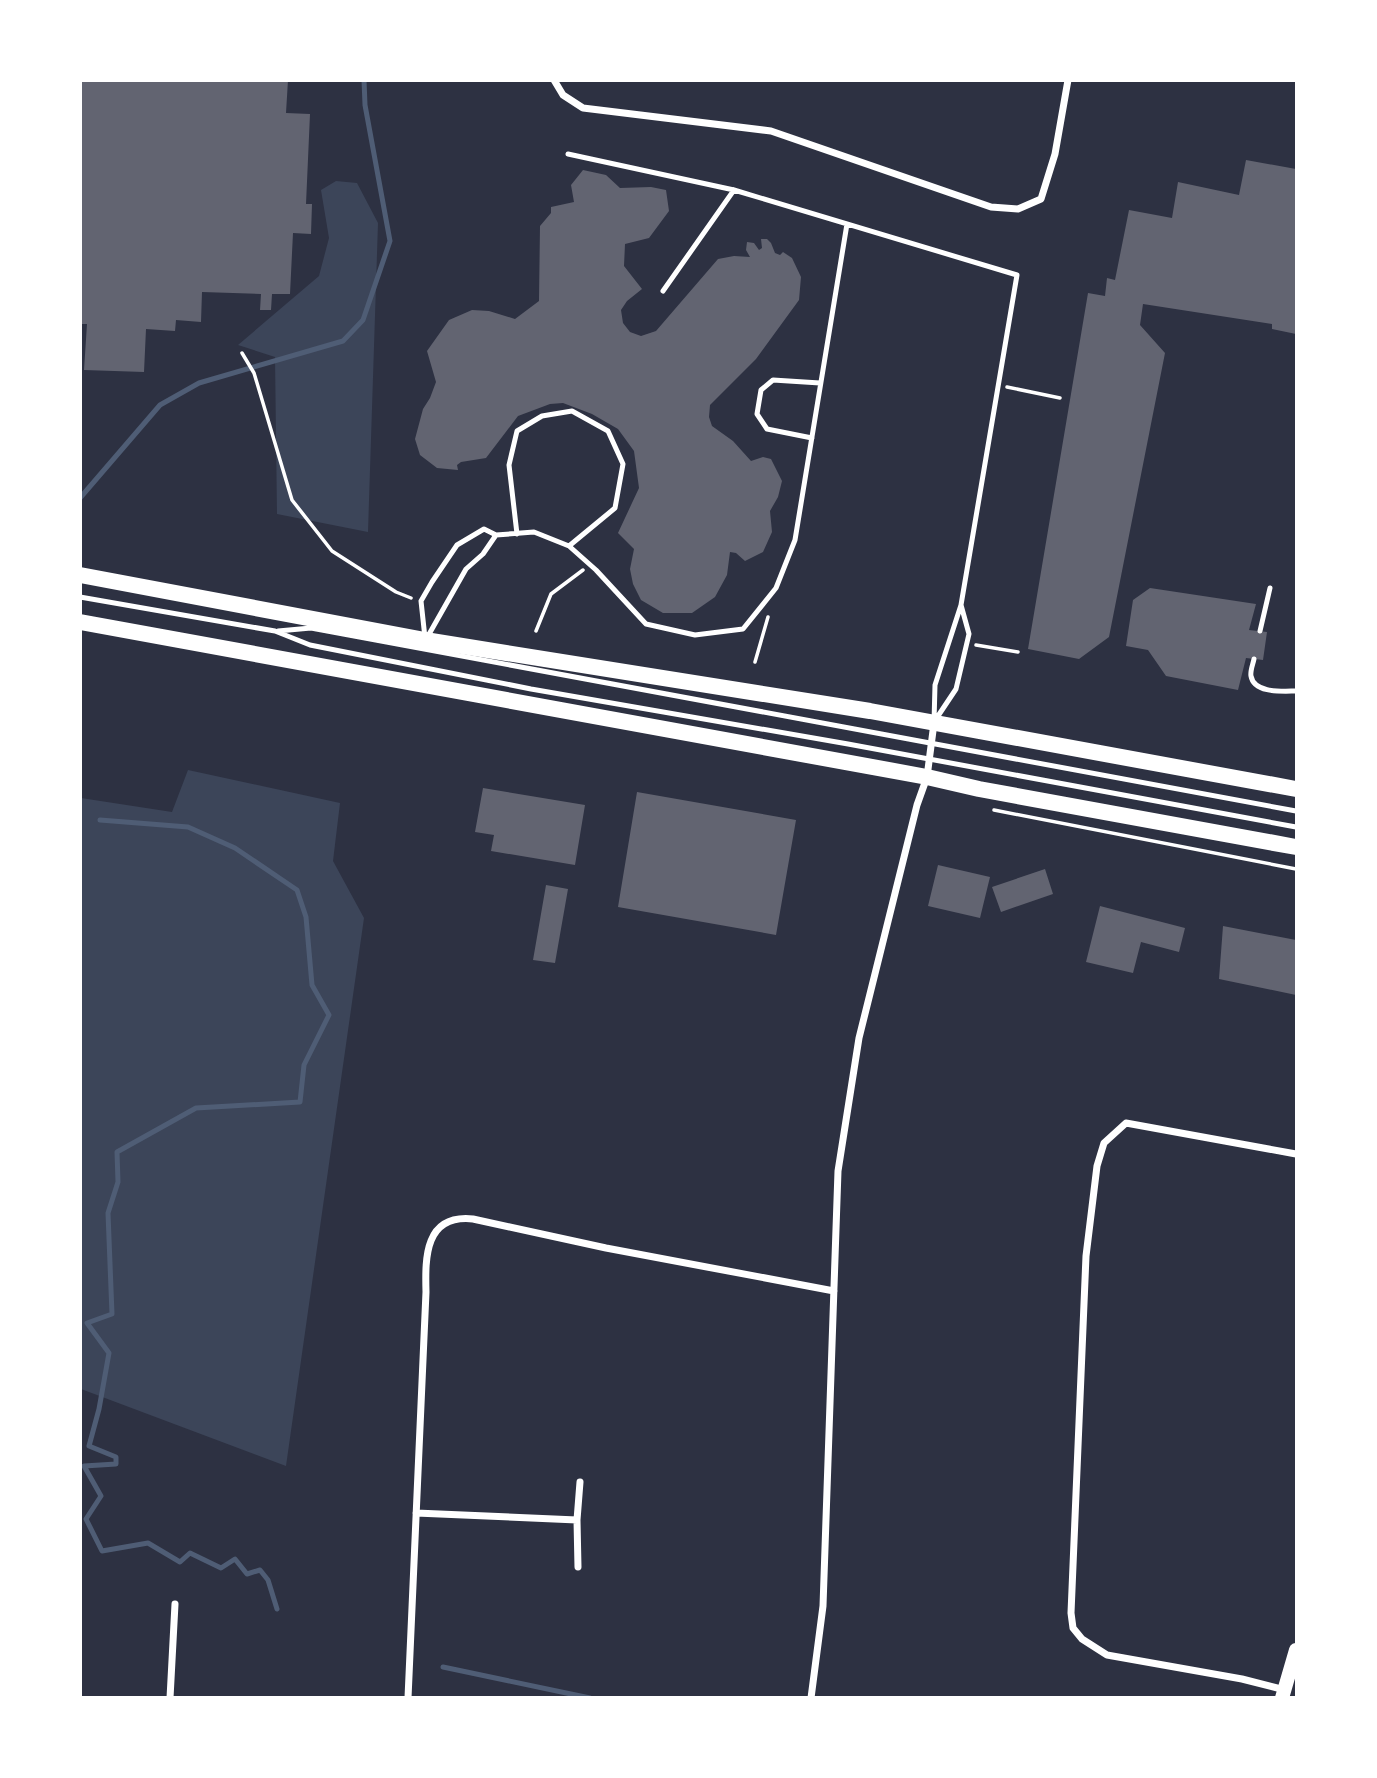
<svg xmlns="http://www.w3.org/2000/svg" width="1377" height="1778" viewBox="0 0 1377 1778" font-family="'Noto Serif',serif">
<rect width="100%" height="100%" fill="#2d3142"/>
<path fill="#3c4559" d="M336,181L357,183L378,223L368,532L277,514L275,357L238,345L319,276L329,238L321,190Z
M188,770L340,803L333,861L364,918L286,1466L81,1389V798L172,812Z"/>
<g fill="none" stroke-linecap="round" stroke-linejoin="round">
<path stroke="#4f5d75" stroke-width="5" d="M80,498L160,405L199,383L343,341L363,320L390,241L365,105L364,80
M100,820L188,827L235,848L297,890L306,917L312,985L329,1015L304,1065L300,1102L196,1108L117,1152L118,1182L108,1213L112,1314L87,1323L109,1353L99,1409L89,1446L116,1457V1464L84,1466L101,1496L86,1519L102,1551L148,1543L180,1562L190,1553L221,1568L235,1559L247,1574L260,1570L268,1580L277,1609
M443,1667L590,1698"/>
</g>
<path fill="#626471" d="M80,80H288L286,113L310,114L306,204H312L311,234L293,233L290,294H272L271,310H260L261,294L202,292L201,322L176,320L175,331L146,329L144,372L84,370L87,324H80Z
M1246,160L1296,169V334L1272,329V324L1143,304L1140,325L1165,353L1109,637L1079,659L1028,649L1088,293L1105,296L1107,278L1115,280L1129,210L1172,218L1178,182L1239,195Z
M583,170L606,175L620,188L651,187L666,190L669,211L649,238L625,244L624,266L642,289L627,301L621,310L623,323L630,332L641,336L656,331L718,259L734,256L750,257L746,250L747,242L754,243L759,250L762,248L761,239H767L771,243L775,253L780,255L783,252L792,258L801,277L799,300L756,359L710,405L709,417L712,426L733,441L751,461L763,457L771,459L782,481L778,497L770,511L772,532L763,552L745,561L736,553L730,552L727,575L715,597L692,613H663L641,600L633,584L630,569L634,549L618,533L639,488L634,451L618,429L592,414L563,403L550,404L518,416L486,458L461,462L457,465L458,470L437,468L420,455L415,439L423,409L430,398L436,382L427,351L449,320L472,310L489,311L515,319L539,301L540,226L551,213V207L574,202L571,185Z
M1150,588L1256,604L1249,630L1267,632L1263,660L1246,658L1238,690L1166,676L1148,650L1126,646L1133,600Z
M483,788L585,805L575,865L491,851L494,835L475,832Z
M637,792L796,820L776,935L618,907Z
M938,865L990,877L980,918L928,906Z
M1045,869L1053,894L1001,912L992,887Z
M546,885L568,889L555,963L533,960Z
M1100,906L1185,928L1179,952L1141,942L1133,973L1086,962Z
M1223,926L1296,940V995L1219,979Z"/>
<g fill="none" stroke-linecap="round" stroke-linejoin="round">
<path stroke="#fff" stroke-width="3.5" d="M242,353L254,373L292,500L332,551L396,592L411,598
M1007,387L1060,398
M536,631L551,594L583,570
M976,645L1018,652
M755,662L768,617
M994,810L1296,869"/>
<path stroke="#fff" stroke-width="5" d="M568,154L734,190L1017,275L961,605L935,685L934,722
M663,291L734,190
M812,438L767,429L757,414L761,390L773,380L820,383
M517,534L509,465L517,431L542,416L572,411L608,431L623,464L615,508L569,546
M80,597L275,631L310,645L531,689L848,744L1296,827
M278,631L311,628L1296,811
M1260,631L1270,588
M428,636L466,569L483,554L496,535
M425,638L421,601L432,582L457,545L484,529L496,535L534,532L569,546L596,570L646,624L695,635L743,629L776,588L795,540L847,224
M1254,659C1253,664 1250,671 1251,676C1254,694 1284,691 1296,691
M936,719L956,689L969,634L961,605"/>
<path stroke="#fff" stroke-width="7" d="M554,80L563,95L583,108L771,131L991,207L1018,209L1041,199L1055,154L1068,80
M416,1513L577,1520
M578,1567L577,1520L580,1482
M1285,1690L1242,1679L1107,1655L1082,1639L1073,1628L1071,1613L1086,1256L1097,1166L1104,1143L1126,1123L1296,1154
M170,1698L175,1604
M408,1698L426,1292C425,1257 425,1214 473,1219L606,1248L834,1291
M811,1698L823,1606L838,1171L859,1038L917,805L927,777L934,723"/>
<path stroke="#fff" stroke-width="14" d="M1282,1698L1296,1650"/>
<path stroke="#fff" stroke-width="16" d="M80,575L425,640L870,711L1296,789
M80,622L927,777L979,789L1296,847"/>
</g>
<rect width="1377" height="1778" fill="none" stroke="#ffffff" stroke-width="164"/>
</svg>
